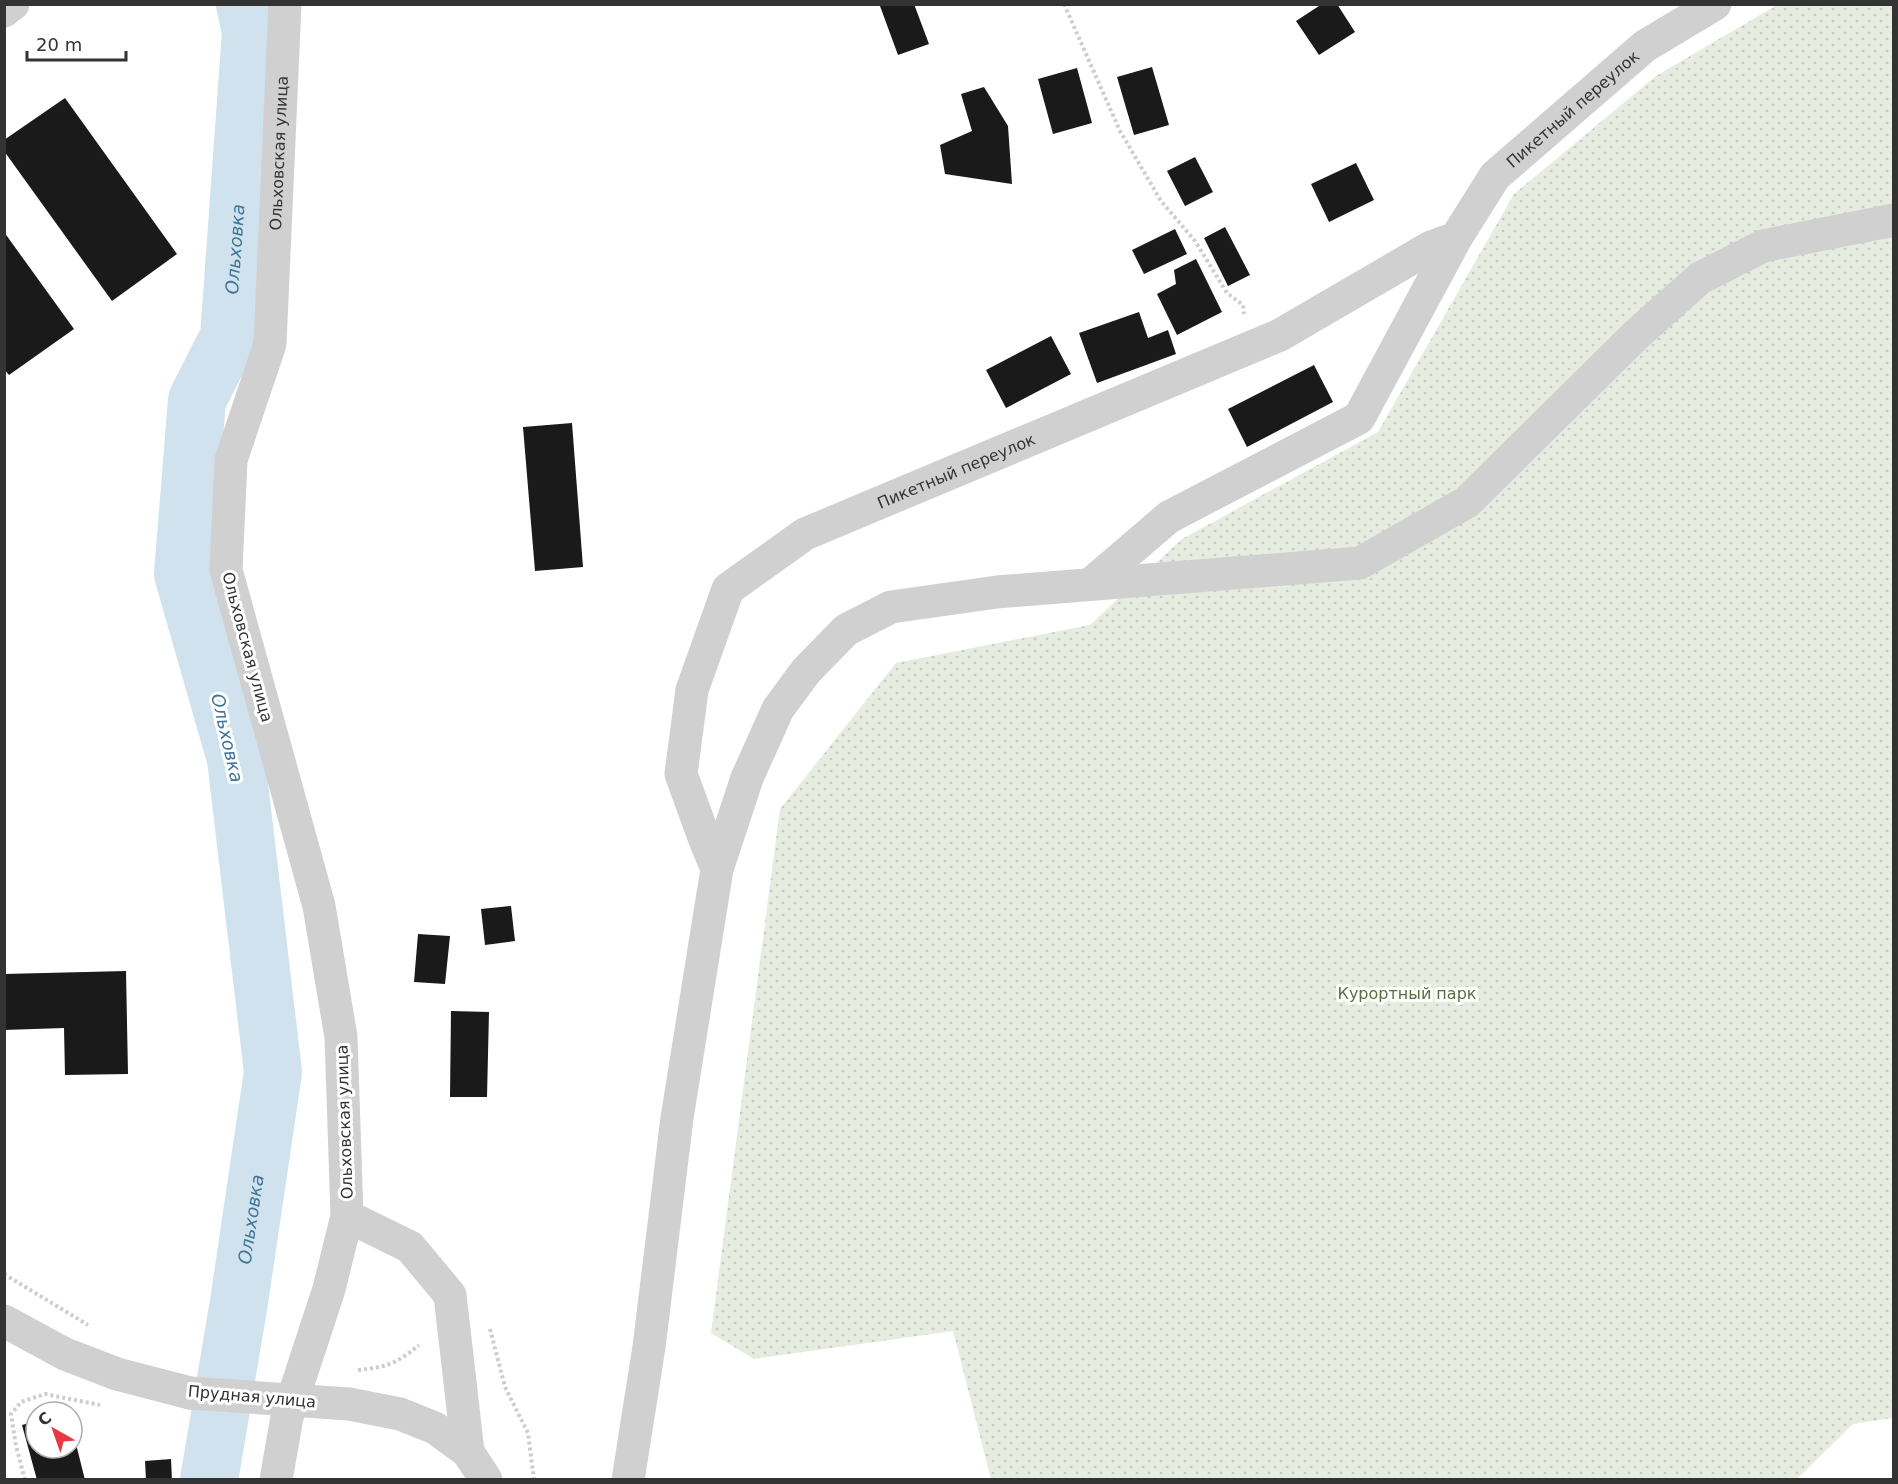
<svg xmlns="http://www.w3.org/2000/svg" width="1898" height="1484" viewBox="0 0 1898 1484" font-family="'DejaVu Sans',sans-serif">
<defs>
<pattern id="park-dots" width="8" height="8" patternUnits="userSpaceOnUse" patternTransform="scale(1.5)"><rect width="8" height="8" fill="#e6ecdf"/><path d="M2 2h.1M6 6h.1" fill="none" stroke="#c6cbc0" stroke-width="1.8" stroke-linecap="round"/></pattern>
</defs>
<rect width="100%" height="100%" fill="#fff"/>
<path fill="url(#park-dots)" d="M1777,5H1893V1418L1853,1424L1797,1479H991L953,1331L754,1359L711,1333L780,809L896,663L1090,625L1182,539L1378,432L1514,194L1656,76Z"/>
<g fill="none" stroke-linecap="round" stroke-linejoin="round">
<path stroke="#cfe2ee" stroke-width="58" id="s1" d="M209,1480L239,1302L273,1072L236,759L183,574L197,400L229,337L251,32L245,4"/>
</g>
<path fill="#1a1a1a" d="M885,4H914L929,44L898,55L880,6Z
M1322,4H1337L1355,32L1319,55L1296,21Z
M1152,67L1169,125L1134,135L1117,77Z
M1077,68L1092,123L1053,134L1038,79Z
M984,87L1008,126L1012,184L945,174L940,145L972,131L961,94Z
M65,98L177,254L112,301L4,151V140Z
M1195,157L1213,192L1185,206L1167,171Z
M1356,163L1374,200L1329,222L1311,184Z
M1225,227L1250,275L1228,286L1204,238Z
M1175,229L1187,254L1144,274L1132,250Z
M4,232L74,329L9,375L4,369Z
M1196,259L1222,312L1177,335L1157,294L1176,284L1174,270Z
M1139,312L1148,338L1168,330L1176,354L1097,383L1079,333Z
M1051,336L1071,374L1006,408L986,370Z
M1314,365L1333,402L1247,447L1228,409Z
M572,423L583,567L535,571L523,427Z
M511,906L515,941L485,945L481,909Z
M418,934L450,936L445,984L414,982Z
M126,971L128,1074L65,1075L64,1028L4,1030V974Z
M451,1011L489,1012L487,1097H450Z
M36,1421V1448H72L73,1432L85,1480H37L22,1425Z
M171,1459L172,1480H146L145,1461Z"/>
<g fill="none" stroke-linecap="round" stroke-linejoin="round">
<path stroke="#cdcdcd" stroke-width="4" stroke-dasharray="3 3" stroke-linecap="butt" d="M1064,4L1120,131L1161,201L1195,241L1227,293L1243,305L1244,314
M4,1274L88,1325
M490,1329L505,1387L528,1433L534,1480
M358,1370C387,1367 396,1364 419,1345
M25,1480L16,1446L11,1414L21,1402L45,1394L100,1405"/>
<g stroke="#d0d0d0" stroke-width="33">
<path d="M4,11L13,4"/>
<path id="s2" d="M1092,583L1169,517L1359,418L1456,238L1495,176L1645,46L1715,4"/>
<path id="s3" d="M717,869L705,840L681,774L692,690L728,589L805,534L1280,335L1431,247L1456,238"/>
<path d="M347,1216L410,1247L450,1295L468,1452"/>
<path d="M4,1321L65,1354L117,1374L190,1393"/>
<path d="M349,1404L400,1414L435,1428L468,1452L486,1480"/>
<path id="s4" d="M276,1480L287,1417L329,1289L347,1216L341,1037L319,906L226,570L231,460L270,344L285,4"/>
<path d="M628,1480L649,1347L677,1118L717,869L747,778L778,709L806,671L846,630L891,607L997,592L1360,563L1467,502L1636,335L1700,278L1763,246L1894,220"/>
</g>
<path stroke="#d0d0d0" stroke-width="33" d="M190,1393L349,1404"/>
</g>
<g text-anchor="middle" stroke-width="6" stroke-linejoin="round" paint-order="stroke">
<g font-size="16" fill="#333" stroke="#fff">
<text dy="6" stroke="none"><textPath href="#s2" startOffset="696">Пикетный переулок</textPath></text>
<text dy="6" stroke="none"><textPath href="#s4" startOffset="1358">Ольховская улица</textPath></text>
<text dy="6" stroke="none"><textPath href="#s3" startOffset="552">Пикетный переулок</textPath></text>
<text transform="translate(248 647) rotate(75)" y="6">Ольховская улица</text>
<text transform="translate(344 1122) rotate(-92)" y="6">Ольховская улица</text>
<text transform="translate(252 1396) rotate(5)" y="6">Прудная улица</text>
</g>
<g font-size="16" fill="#56703f" stroke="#fff">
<text x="1407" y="999">Курортный парк</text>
</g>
<g font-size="18" font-style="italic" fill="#3f7597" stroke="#fff">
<text dy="6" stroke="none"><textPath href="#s1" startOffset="1254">Ольховка</textPath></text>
<text transform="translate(227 738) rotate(77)" y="6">Ольховка</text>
<text dy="6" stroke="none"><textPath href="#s1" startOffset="264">Ольховка</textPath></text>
</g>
</g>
<rect width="1898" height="1484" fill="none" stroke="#333333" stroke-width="12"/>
<g transform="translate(54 1430) rotate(320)"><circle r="28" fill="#ffffff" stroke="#adadad" stroke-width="1.5"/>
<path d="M0-4.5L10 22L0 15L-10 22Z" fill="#e63946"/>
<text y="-9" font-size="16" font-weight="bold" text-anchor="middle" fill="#333333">С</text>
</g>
<path d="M27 51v9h99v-9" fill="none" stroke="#333333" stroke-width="3"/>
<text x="36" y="51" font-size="18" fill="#333333" stroke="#ffffff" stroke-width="4.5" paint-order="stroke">20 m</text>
</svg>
